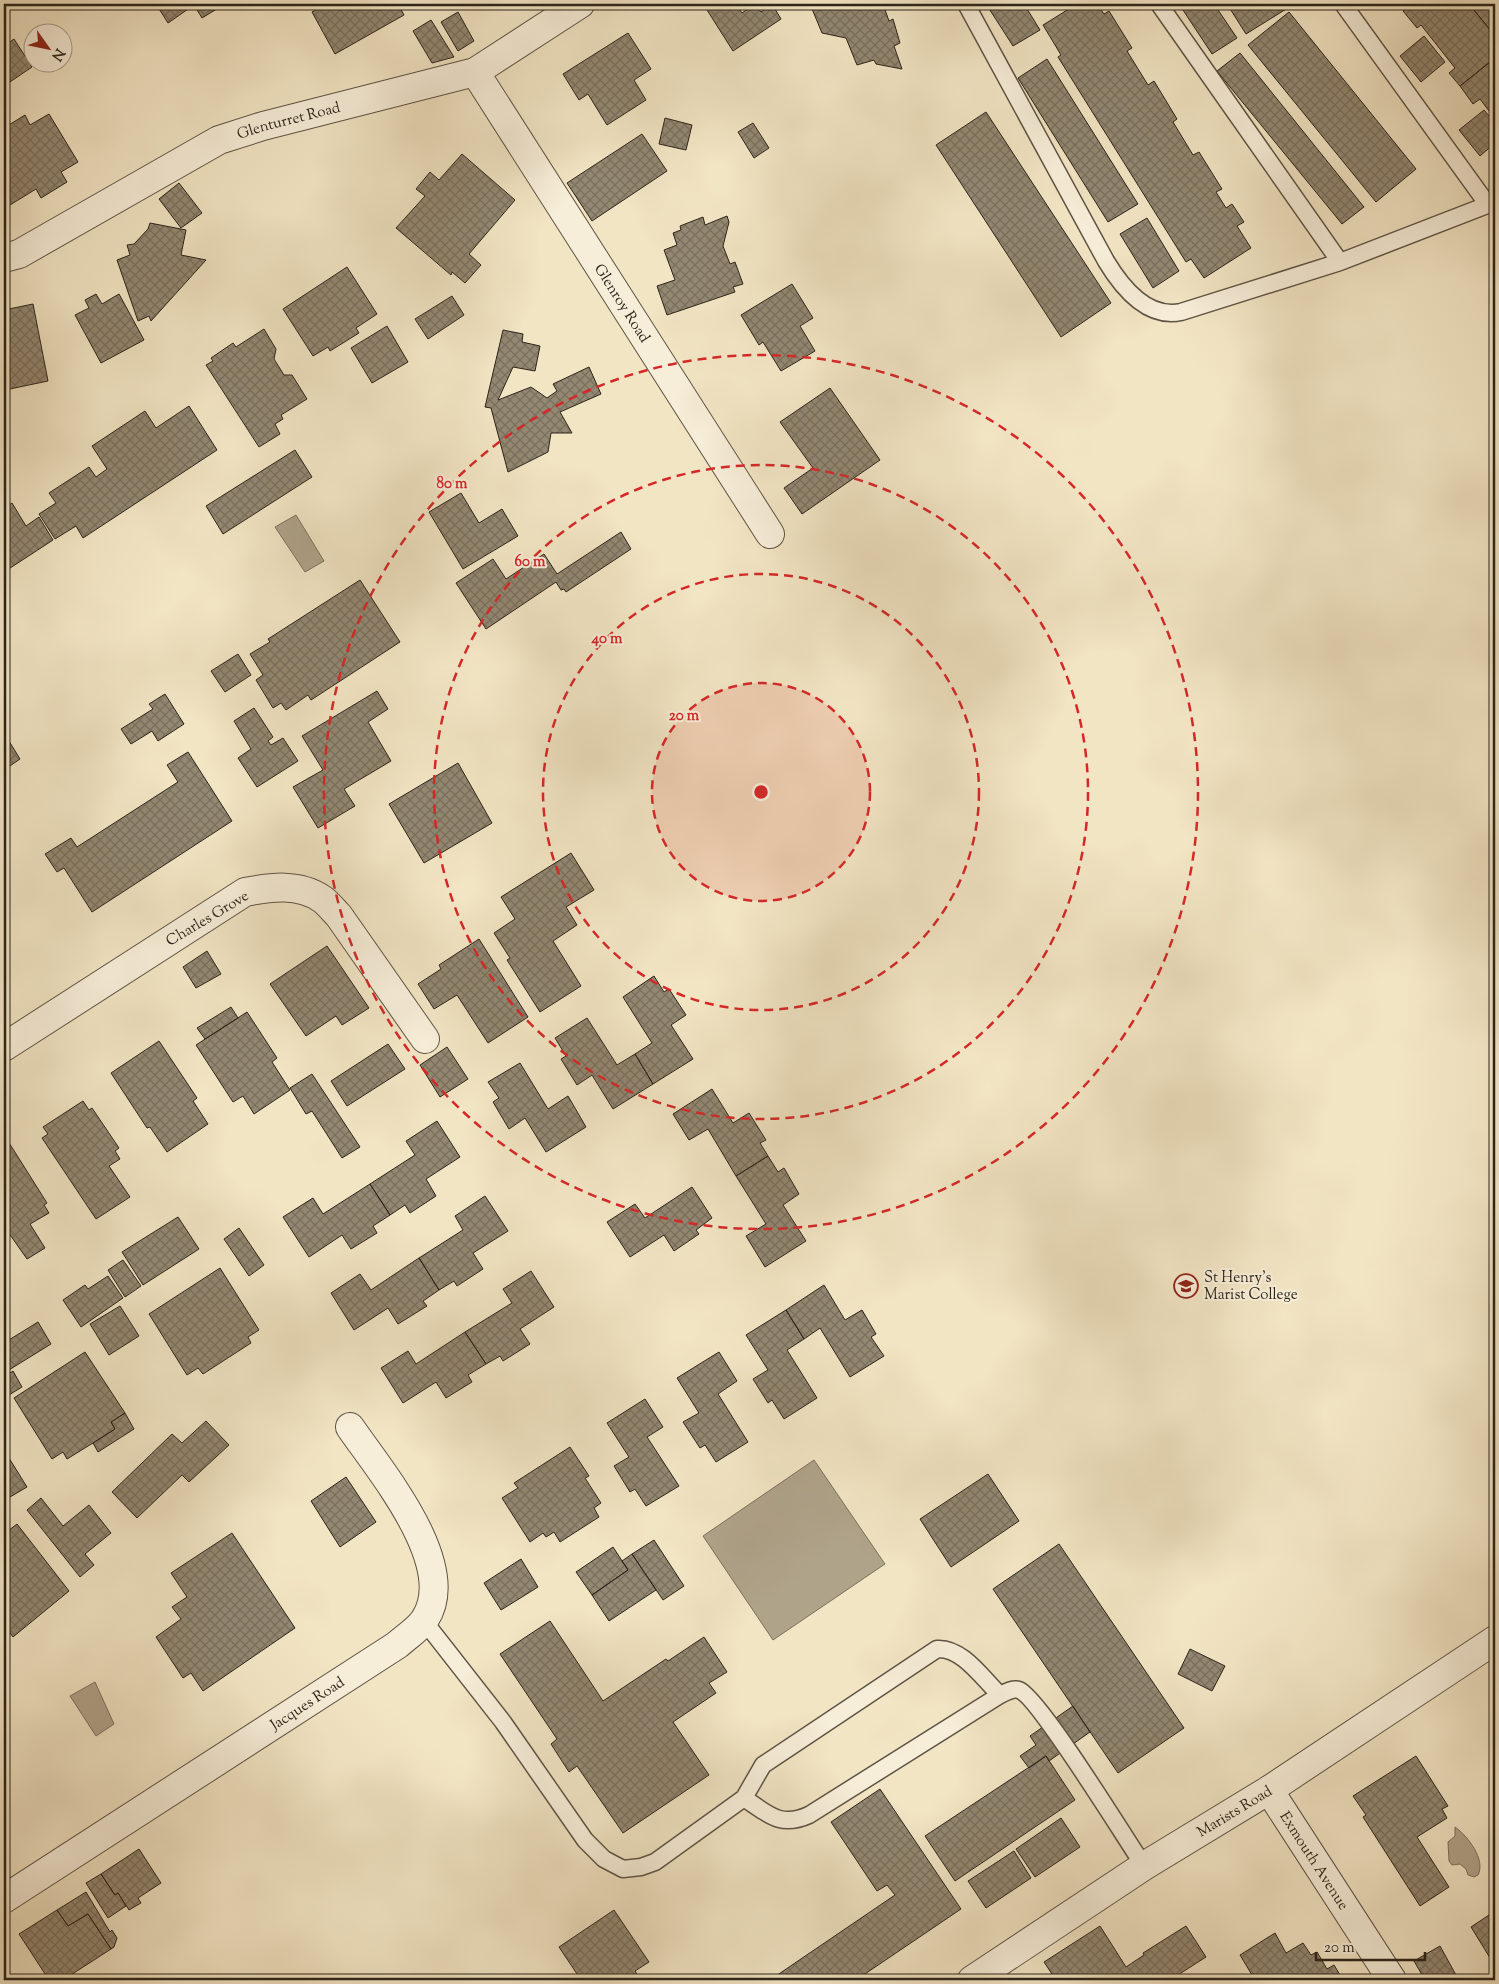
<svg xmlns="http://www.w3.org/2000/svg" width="1499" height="1984" viewBox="0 0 1499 1984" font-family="'Sorts Mill Goudy',serif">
<defs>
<pattern id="building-cross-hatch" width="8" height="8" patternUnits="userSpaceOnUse" patternTransform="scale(1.25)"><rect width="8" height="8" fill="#938872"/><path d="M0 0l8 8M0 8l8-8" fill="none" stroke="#786f5d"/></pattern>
</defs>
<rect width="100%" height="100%" fill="#f2e5c4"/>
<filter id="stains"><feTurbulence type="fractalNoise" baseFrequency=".004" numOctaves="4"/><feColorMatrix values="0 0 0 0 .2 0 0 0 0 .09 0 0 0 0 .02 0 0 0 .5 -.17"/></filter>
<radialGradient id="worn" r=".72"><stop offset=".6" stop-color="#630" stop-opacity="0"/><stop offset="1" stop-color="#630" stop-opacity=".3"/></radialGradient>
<path fill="#afa38a" stroke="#7b705d" d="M296,515L324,561L305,572L275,527Z
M814,1460L885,1564L773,1640L703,1536Z
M95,1682L114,1724L96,1736L70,1696Z
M1455,1827C1468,1836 1486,1860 1478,1875L1474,1877L1468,1875L1466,1869L1460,1864L1452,1865L1449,1861L1448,1842L1455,1836Z"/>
<path fill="url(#building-cross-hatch)" stroke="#2c241a" d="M156,4H225L202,18L194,5L168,23Z
M327,4H398L404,15L335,54L312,12Z
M715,4H736L742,13L755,4L761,12L772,4L781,19L733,51L707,10Z
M810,4H883L889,21L893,19L900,43L894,46L902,69L876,64L874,60L857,65L846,38L822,33Z
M986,4H1024L1040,30L1013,46Z
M1077,4H1097L1104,14L1109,11L1132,48L1127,51L1148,85L1154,81L1177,119L1173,122L1193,155L1199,152L1222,189L1216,192L1226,208L1232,204L1244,222L1237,226L1251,248L1204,278L1191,259L1186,262L1058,57L1061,55L1043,25Z
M1179,4H1214L1237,38L1212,54Z
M1227,4H1290L1291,6L1246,34Z
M1413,4H1469L1495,36V58L1460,86L1449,73L1455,68L1421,25L1417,28L1403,11Z
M1469,4H1488L1495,13V29L1492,32Z
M458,12L474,41L458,51L441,22Z
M1289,12L1416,169L1376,202L1248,45Z
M431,20L454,57L432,63L413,31Z
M628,33L651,69L634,80L646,100L607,125L588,94L579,100L563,74Z
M1424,36L1445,62L1421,82L1400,56Z
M14,39L32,67L4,86V46Z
M1240,53L1364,207L1342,224L1217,71Z
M1495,58V119L1480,99L1473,104L1460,86Z
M1047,59L1138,204L1108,222L1018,78Z
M1484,110L1495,123V143L1480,156L1459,130Z
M986,112L1111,303L1061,337L936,145Z
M49,114L78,162L61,172L67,182L41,198L36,189L10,205L4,195V128L25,115L30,125Z
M665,118L692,125L686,150L659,144Z
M753,123L769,148L754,158L738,132Z
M642,134L667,171L592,221L567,183Z
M462,154L515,200L469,254L481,265L465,283L452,272L451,275L396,228L425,196L416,189L430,172L439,180Z
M179,183L202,213L181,228L159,199Z
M727,216L729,222L723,246L730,264L735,262L743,284L733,287L735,292L667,315L657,286L675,280L664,250L677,245L673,233L681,230L680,226L703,217L705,225Z
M1147,218L1179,271L1153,288L1120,234Z
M150,223L186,230L181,255L206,260L151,321L149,316L138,321L117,260L130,255L127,245L134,244L148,229Z
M347,267L377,314L356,328L359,333L330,351L328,347L313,356L283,309Z
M792,284L813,318L800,326L815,351L781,371L763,342L759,345L741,315Z
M96,294L102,304L119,294L144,340L101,363L75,315L89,308L85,300Z
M452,296L464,315L428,339L415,319Z
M33,304L48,381L5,390L4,310Z
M387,326L408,362L372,383L351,348Z
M264,329L276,349L274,359L284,375H292L307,399L281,415L283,419L275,424L280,434L259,447L206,365L213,361L211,358L233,343L236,347Z
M503,330L523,334L522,342L540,346L535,371L513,367L498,400L531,387L547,398L557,391L553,384L589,367L601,394L560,412L572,433H551L548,452L508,472L491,408L485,407Z
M830,388L880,460L802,514L784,488L813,468L780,422Z
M189,406L217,450L83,538L76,526L55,539L39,514L56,503L49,493L89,467L96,477L107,469L92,446L145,411L156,428Z
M295,450L312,477L223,534L206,506Z
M461,493L479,523L502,509L518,536L463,569L429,512Z
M12,503L26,526L39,517L53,540L4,572V508Z
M621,532L631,549L566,592L564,589L561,590L556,582L486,629L456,583L493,559L506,579L544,554L557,574Z
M360,580L400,642L311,700L308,695L286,710L281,703L273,708L256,680L263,675L250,654L270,642L268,639Z
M238,654L251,675L225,692L211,671Z
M377,691L388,709L368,722L391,761L344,789L355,806L318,828L293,787L323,770L302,736Z
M165,694L184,724L158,741L152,731L131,744L121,729L153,709L149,704Z
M254,708L273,737L268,741L271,745L283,738L298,761L257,787L238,758L251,749L234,721Z
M4,733L20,759L4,770Z
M188,752L232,821L92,912L64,868L57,872L45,854L71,838L77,847L178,782L167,765Z
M458,763L492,823L424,863L389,804Z
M571,853L594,890L566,907L577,925L553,941L581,986L540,1012L507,960L510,958L494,933L515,919L501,897Z
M479,939L528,1017L488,1043L457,995L434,1009L418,984L441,969L439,965Z
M327,946L369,1008L342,1025L336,1016L306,1036L270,984Z
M207,951L221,974L196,988L183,967Z
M654,976L664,992L669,989L686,1015L671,1025L693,1059L653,1084L635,1054L652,1043L623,997Z
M231,1007L238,1018L205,1039L197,1028Z
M247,1012L277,1058L272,1062L290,1090L254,1114L243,1096L233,1102L196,1045Z
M587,1018L617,1065L635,1054L653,1084L613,1109L592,1075L577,1085L561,1059L566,1056L555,1038Z
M159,1041L197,1098L193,1101L208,1124L167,1152L150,1127L147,1128L111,1073Z
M388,1044L405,1069L347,1106L331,1081Z
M447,1047L468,1079L440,1097L420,1065Z
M520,1063L548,1109L568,1096L586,1127L546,1152L525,1118L509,1129L493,1102L499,1098L488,1082Z
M312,1074L360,1147L342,1158L312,1111L306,1114L290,1088Z
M712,1089L733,1123L749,1113L766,1140L760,1143L768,1156L736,1176L708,1129L689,1140L673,1114Z
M83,1101L89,1110L92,1108L119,1148L115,1151L120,1159L109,1166L130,1197L96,1219L42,1138L48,1134L43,1127Z
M437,1121L460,1157L426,1179L436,1196L410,1213L405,1205L390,1215L370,1184L415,1155L406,1141Z
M6,1138L47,1203L44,1205L49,1213L30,1224L45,1248L27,1259L6,1229L4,1230V1140Z
M768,1156L778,1172L784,1168L799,1194L783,1205L806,1241L765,1267L746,1236L766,1224L736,1176Z
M370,1184L390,1215L373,1226L377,1233L351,1249L342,1235L309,1257L283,1217L313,1198L323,1214Z
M692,1187L712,1218L696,1230L699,1234L674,1251L664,1235L630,1257L607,1222L635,1204L645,1218Z
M485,1196L508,1231L473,1253L483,1269L457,1286L454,1281L439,1290L419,1258L463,1230L455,1216Z
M178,1217L199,1249L143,1285L122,1252Z
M239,1228L264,1265L249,1276L224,1239Z
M419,1258L439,1290L423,1301L427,1306L398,1324L388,1308L354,1330L331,1293L360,1274L371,1290Z
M123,1260L141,1286L125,1297L108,1270Z
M220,1268L259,1330L248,1337L251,1343L203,1374L198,1368L187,1375L149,1314Z
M531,1271L554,1307L520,1329L530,1344L503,1361L500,1356L486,1364L465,1332L512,1303L503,1289Z
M108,1276L123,1298L81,1327L63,1300L85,1285L88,1289Z
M824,1285L845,1320L862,1310L876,1334L871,1337L884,1356L850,1377L820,1328L804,1339L786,1310Z
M120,1306L139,1336L109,1355L90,1324Z
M786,1310L804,1339L787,1350L817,1398L784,1419L772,1400L768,1403L753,1379L768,1370L746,1335Z
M38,1322L51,1344L4,1373V1343Z
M465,1332L486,1364L468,1375L472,1382L446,1398L436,1382L403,1403L381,1368L408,1351L416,1364Z
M85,1352L125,1413L111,1422L115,1429L93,1443L67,1459L63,1452L52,1459L14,1398Z
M719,1352L737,1381L718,1394L748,1442L716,1462L705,1445L700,1448L683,1422L699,1413L677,1378Z
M13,1371L22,1387L4,1398V1377Z
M645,1399L663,1427L647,1437L679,1486L646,1506L635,1489L630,1492L614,1466L629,1457L607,1423Z
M4,1402L10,1413L4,1417Z
M125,1413L134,1429L98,1452L93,1443L115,1429L111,1422Z
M206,1421L229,1445L189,1482L182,1475L137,1518L112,1492L172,1434L182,1443Z
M570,1447L589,1476L585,1478L601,1503L594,1508L599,1517L560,1542L554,1532L546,1537L543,1533L530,1542L502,1498L518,1488L514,1483Z
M4,1450L27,1487L10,1497L4,1486Z
M988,1474L1019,1521L951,1567L920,1519Z
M346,1477L376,1522L340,1547L311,1501Z
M41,1498L63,1526L89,1505L111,1533L85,1554L94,1565L80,1577L27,1510Z
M17,1524L69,1591L13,1637L4,1625V1534Z
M232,1533L295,1628L203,1691L191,1673L183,1678L156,1637L181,1619L172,1607L187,1597L171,1573Z
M654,1540L684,1586L663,1600L632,1554Z
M1059,1544L1184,1728L1118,1773L993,1589Z
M613,1547L628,1570L592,1595L576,1572Z
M632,1554L656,1590L609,1621L592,1595L628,1570L622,1561Z
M521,1559L538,1587L501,1610L484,1583Z
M550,1621L603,1701L666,1659L668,1661L704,1637L727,1672L709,1683L716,1693L673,1722L709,1775L623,1833L577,1766L569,1772L551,1744L557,1739L500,1654Z
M1190,1649L1225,1666L1212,1691L1178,1674Z
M1073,1706L1090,1732L1049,1761L1046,1756L1029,1768L1020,1756L1036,1745L1030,1736Z
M1046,1756L1075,1800L955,1881L925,1836Z
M1416,1756L1448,1806L1442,1809L1447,1818L1417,1837L1449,1887L1420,1906L1363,1817L1366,1815L1353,1796Z
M880,1789L961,1909L856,1980H770L895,1895L887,1885L877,1891L831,1822Z
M1061,1818L1080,1847L1035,1877L1016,1849Z
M139,1849L161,1883L138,1898L141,1903L129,1910L118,1893L115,1895L101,1874Z
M1014,1851L1031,1878L986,1908L968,1881Z
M101,1874L115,1895L118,1893L126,1906L108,1918L86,1883Z
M86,1892L110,1932L112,1930L117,1938L114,1947L111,1949L88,1914L68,1926L57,1910Z
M57,1910L68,1926L88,1914L111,1949L63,1980H49L19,1934Z
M614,1910L649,1962L635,1971L641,1980H581L559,1947Z
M1495,1911V1966L1471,1927Z
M1100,1926L1126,1967L1144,1955L1143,1953L1186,1926L1206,1957L1170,1980H1056L1044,1962Z
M1275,1933L1286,1953L1303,1943L1311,1955L1317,1952L1327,1969L1334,1965L1343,1980H1255L1240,1955Z
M1440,1946L1456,1975L1445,1980H1425L1414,1961Z"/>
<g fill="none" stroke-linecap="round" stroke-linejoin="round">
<g stroke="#5e5444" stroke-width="19">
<path id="lane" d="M966,4L1106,261C1121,286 1147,319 1181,312L1340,262L1495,202
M1159,4L1340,262
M1343,4L1488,205
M424,1621L503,1722L585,1840L604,1859L623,1869L641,1867L655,1862L744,1798L763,1765L937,1649C962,1647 983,1679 1000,1695
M744,1798C768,1814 780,1828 809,1815L1000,1695C1006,1692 1013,1688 1019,1690C1038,1696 1127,1841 1144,1866"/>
</g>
<g stroke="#5e5444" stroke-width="30">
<g id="street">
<path id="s1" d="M475,72L770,534"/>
<path id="s2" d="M4,258L19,254L219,140L263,126L475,72L580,4"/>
<path d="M4,1047L245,892C271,887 299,883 322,899C328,903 334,911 339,916L425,1039"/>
<path id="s3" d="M1269,1790L1392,1980"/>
<path id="s4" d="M4,1899L397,1645C406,1637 419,1629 425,1619C460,1565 380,1471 350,1427"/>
<path id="s5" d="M972,1980L1144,1866L1269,1790L1495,1640"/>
</g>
</g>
<use href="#lane" stroke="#f7eed9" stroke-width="16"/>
<use href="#street" stroke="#f7eed9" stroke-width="28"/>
</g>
<circle cx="761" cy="792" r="109" fill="#d62828" fill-opacity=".12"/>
<g fill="none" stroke="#d62828" stroke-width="2.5" stroke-dasharray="9 6">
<circle cx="761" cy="792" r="109"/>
<circle cx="761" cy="792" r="218"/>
<circle cx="761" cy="792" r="327"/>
<circle cx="761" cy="792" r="437"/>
</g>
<defs>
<g id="school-ring" transform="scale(1.25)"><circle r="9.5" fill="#f7eed9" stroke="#8f2418" stroke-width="1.5"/><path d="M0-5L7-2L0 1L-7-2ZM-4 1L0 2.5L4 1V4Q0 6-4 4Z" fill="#8f2418"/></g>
</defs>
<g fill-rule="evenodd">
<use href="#school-ring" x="1186" y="1286"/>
</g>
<g text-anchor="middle" stroke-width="4" stroke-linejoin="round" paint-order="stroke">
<g font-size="15" fill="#2c241a" stroke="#f7eed9">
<text dy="5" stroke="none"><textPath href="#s2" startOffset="318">Glenturret Road</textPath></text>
<text dy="5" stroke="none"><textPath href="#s1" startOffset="274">Glenroy Road</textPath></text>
<text transform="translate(207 918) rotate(-31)" y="5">Charles Grove</text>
<text dy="5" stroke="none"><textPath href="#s4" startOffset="361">Jacques Road</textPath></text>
<text dy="5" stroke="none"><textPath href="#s5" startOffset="312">Marists Road</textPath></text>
<text dy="5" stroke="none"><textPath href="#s3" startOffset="84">Exmouth Avenue</textPath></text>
</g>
<g font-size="15" fill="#2c241a" stroke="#f7eed9" text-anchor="start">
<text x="1204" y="1282">St Henry's<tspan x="1204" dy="17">Marist College</tspan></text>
</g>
</g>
<circle cx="761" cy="792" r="8" fill="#d62828" stroke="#f7eed9" stroke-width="2.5"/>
<g font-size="15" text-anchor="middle" font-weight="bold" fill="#d62828" stroke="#f7eed9" stroke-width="4" stroke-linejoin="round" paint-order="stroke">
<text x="452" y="488">80 m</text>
<text x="530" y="566">60 m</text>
<text x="607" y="643">40 m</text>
<text x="684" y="720">20 m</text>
</g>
<rect width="1499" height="1984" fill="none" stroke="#f2e5c4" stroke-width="20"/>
<rect x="5" y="5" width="1489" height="1974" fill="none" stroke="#2c241a" stroke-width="2.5"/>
<rect x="10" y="10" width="1479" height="1964" fill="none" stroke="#2c241a"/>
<g transform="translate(48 48) rotate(123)"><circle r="24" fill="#f7eed9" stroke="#a69d8d"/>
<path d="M0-4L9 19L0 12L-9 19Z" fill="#8f2418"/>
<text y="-8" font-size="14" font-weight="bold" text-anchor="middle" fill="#2c241a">N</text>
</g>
<path d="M1316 1952v8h109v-8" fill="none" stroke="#2c241a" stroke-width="2.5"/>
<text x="1324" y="1952" font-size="15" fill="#2c241a" stroke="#f7eed9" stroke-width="4" paint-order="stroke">20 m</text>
<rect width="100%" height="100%" filter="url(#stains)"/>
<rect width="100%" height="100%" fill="url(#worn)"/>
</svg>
